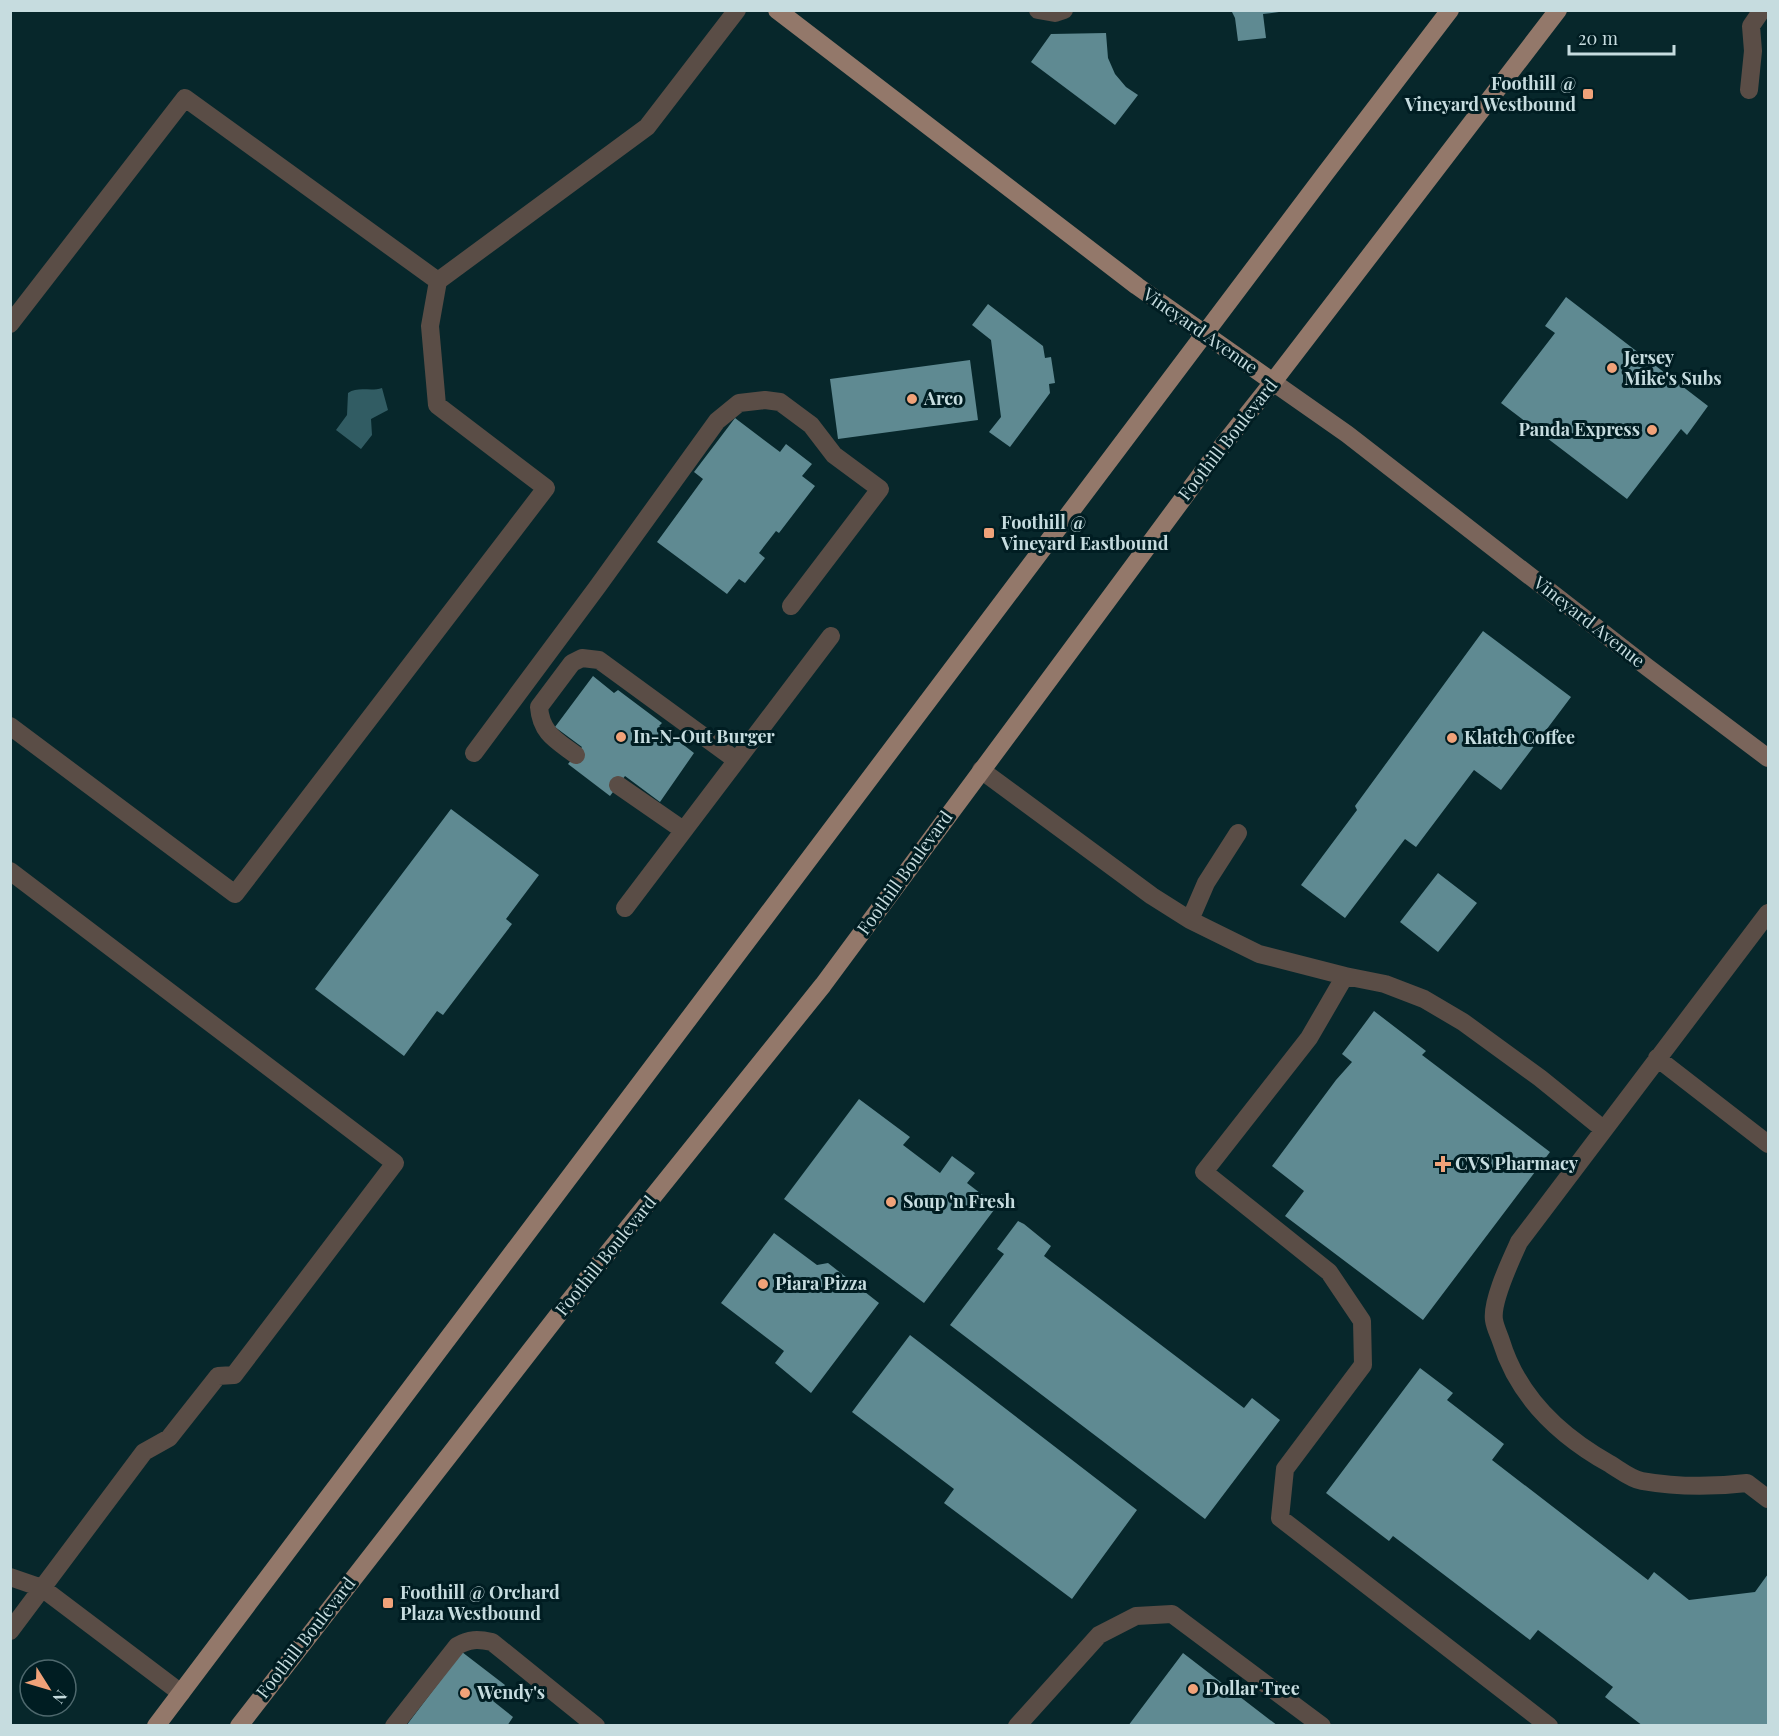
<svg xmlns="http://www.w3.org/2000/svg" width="1779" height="1736" viewBox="0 0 1779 1736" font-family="'Playfair Display',serif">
<rect width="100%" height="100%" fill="#07272b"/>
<path fill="#315c63" d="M382,388L388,410L371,419L372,435L361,449L336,430L347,415L348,393C358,386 371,392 382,388Z"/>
<path fill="#5f8a92" d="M1231,10H1279V12L1263,14L1266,38L1238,41L1235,18Z
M1106,33L1108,58L1115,74L1126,87L1138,95L1115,125L1031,62L1051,34Z
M1566,297L1708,406L1687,435L1681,429L1627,499L1501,403L1555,333L1545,326Z
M988,304L1043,346L1045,358L1051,357L1055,383L1049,384L1050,393L1010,447L989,432L1001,417L991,340L972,325Z
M970,360L978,420L838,439L830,379Z
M735,418L780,452L786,444L812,464L802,476L815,486L779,533L776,531L759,553L765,558L745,583L739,579L727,594L657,542L703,479L694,472Z
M1483,631L1571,697L1501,790L1474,770L1416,847L1405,839L1345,918L1301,885L1357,810L1355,806Z
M593,676L614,693L618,690L662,723L659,726L694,753L660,802L625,776L610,796L568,764L582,747L555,727Z
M451,809L539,875L506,919L512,924L443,1015L437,1011L404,1056L315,989Z
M1438,873L1477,903L1438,952L1400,922Z
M1374,1011L1426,1051L1422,1055L1550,1152L1423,1320L1285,1216L1304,1191L1272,1166L1336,1080L1352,1062L1342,1054Z
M859,1099L910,1137L903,1145L940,1173L952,1156L975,1173L967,1183L997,1206L924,1303L784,1199Z
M1018,1221L1024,1224L1051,1246L1044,1256L1244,1408L1252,1398L1280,1420L1205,1519L950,1325L1004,1254L997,1249Z
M774,1233L817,1265L828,1263L879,1303L811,1393L775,1363L784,1351L721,1303Z
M910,1335L1137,1510L1072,1599L944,1503L954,1489L852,1412Z
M1420,1368L1453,1393L1447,1400L1504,1444L1492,1460L1648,1580L1654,1572L1689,1600L1755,1592L1768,1574V1726H1643L1605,1697L1613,1687L1538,1630L1530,1640L1393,1536L1389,1541L1326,1493Z
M462,1652L505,1685L493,1701L513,1717L507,1726H406Z
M1183,1653L1278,1726H1128Z"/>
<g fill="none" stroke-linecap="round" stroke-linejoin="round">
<path stroke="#5a4d46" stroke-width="18" d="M1038,10L1055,13L1064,10
M1749,90L1753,51L1751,26L1762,10
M438,281L647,127L737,10
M10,324L185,98L438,281L430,326L437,405L546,488L235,894L10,726
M474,753L598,586L717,421L739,403L765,400L780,402L811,425L834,455L880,489L791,606
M576,755C556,740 541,733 539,707L572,663L582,658L599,660L736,760
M981,770L1152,896L1190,920L1259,954L1345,976
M618,785L683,830
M10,871L395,1163L234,1375L218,1376L169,1438L144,1452L10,1631
M625,908L831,636
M1768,913L1519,1242C1511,1260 1491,1301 1494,1320C1495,1327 1499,1335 1501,1341C1518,1397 1560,1436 1610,1464C1620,1470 1631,1479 1642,1481C1676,1487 1713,1487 1747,1483L1768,1499
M1190,920L1206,883L1238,833
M1657,1058L1768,1144
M10,1577L42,1588L181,1693
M394,1726L457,1646C469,1639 478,1639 492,1642L596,1726
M1017,1726L1099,1635L1136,1616L1172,1614L1322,1726
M1549,1726L1280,1518L1285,1469L1363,1365L1362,1321L1329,1272L1204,1172L1309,1038L1345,976L1385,984L1424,999L1463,1022L1540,1078L1603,1129"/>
<path stroke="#7a655b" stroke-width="18" d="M1273,382L1347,434L1647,667L1768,758"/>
<path stroke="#93786a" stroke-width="18" d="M777,10L1137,286L1273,382
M156,1726C588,1154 1015,579 1450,10
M239,1726L562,1310L823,985L1219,450L1273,382L1558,10"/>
</g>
<g fill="#f0a279" stroke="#001d22" stroke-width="2">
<rect x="1582" y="88" width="12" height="12" rx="3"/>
<circle cx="1612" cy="368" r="6"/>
<circle cx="912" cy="399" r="6"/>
<circle cx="1652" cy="430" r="6"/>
<rect x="983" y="527" width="12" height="12" rx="3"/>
<circle cx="621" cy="737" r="6"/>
<circle cx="1452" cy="738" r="6"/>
<path d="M1440 1155h6v6h6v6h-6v6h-6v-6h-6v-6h6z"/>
<circle cx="891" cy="1202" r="6"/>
<circle cx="763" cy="1284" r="6"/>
<rect x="382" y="1597" width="12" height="12" rx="3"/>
<circle cx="1193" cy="1689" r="6"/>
<circle cx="465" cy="1693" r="6"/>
</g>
<g text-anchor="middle" stroke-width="6" stroke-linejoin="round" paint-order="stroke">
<g font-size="18" font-weight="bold" fill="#c6dcdf" stroke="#001d22" text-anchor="start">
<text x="1576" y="90" text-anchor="end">Foothill @<tspan x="1576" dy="21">Vineyard Westbound</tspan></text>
<text x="1624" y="364">Jersey<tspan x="1624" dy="21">Mike's Subs</tspan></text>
<text x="924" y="405">Arco</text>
<text x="1640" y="436" text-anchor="end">Panda Express</text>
<text x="1001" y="529">Foothill @<tspan x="1001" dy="21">Vineyard Eastbound</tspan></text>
<text x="633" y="743">In-N-Out Burger</text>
<text x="1464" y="744">Klatch Coffee</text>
<text x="1455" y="1170">CVS Pharmacy</text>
<text x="903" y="1208">Soup 'n Fresh</text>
<text x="775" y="1290">Piara Pizza</text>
<text x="400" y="1599">Foothill @ Orchard<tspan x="400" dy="21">Plaza Westbound</tspan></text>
<text x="1205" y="1695">Dollar Tree</text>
<text x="477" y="1699">Wendy's</text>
</g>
<g font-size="18" fill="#c6dcdf" stroke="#001d22">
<text transform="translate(1200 331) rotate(35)" y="6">Vineyard Avenue</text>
<text transform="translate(1228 440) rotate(-52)" y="6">Foothill Boulevard</text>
<text transform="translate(1589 622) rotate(38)" y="6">Vineyard Avenue</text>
<text transform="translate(905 873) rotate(-54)" y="6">Foothill Boulevard</text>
<text transform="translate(606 1256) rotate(-51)" y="6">Foothill Boulevard</text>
<text transform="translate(306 1638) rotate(-52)" y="6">Foothill Boulevard</text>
</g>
</g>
<rect width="1779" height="1736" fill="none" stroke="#c6dcdf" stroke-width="24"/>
<g transform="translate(48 1688) rotate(127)"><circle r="28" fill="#001d22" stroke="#4f696e" stroke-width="1.5"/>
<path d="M0-4.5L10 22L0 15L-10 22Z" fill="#f0a279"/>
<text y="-9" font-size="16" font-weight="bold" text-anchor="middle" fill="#c6dcdf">N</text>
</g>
<path d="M1569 45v9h105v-9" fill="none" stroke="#c6dcdf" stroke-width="3"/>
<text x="1578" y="45" font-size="18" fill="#c6dcdf" stroke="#001d22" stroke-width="4.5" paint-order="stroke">20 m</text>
</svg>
